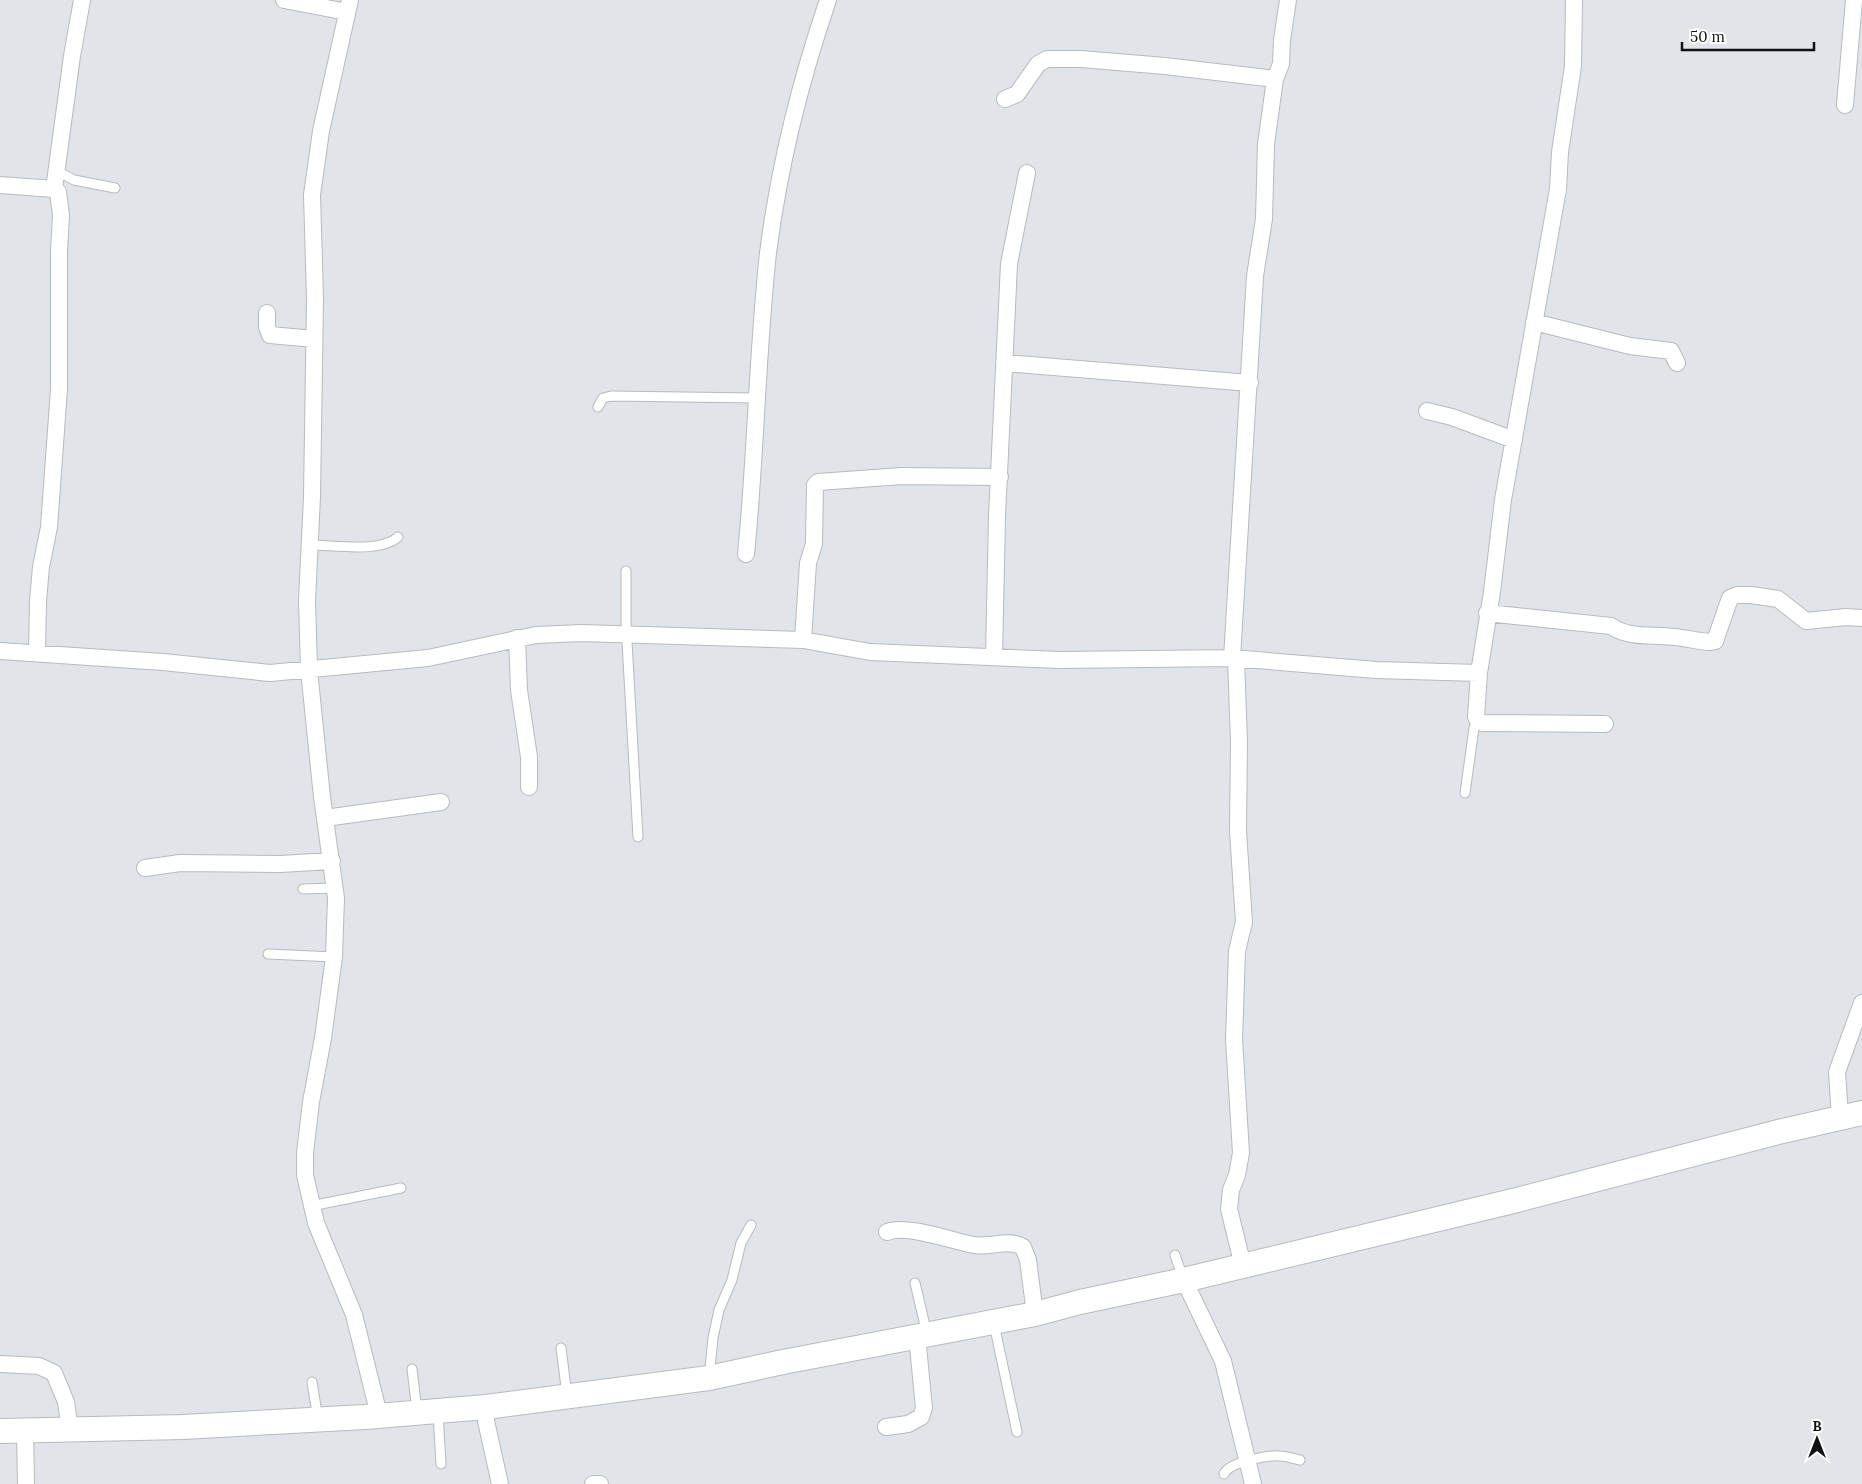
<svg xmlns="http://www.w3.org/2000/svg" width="1862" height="1484" viewBox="0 0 1862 1484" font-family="Lora,serif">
<rect width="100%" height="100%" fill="#e1e5e9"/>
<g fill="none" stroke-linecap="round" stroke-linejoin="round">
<g stroke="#b7babe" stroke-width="11">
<path id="lane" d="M57,171L74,180L115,188
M598,407L603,398L611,396L757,398
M310,545C334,545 381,553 398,537
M626,571V624L638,837
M1465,793L1474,728L1478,721
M303,889L335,888
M268,954L334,957
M311,1206L401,1188
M1175,1255L1183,1278
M915,1283L927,1334
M994,1324L1017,1432
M561,1348L567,1395
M412,1369L417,1411
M709,1378L713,1338L719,1310L732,1280L741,1243L751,1225
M312,1382L318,1419
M438,1413L441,1464
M1224,1474C1229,1462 1268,1455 1280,1456C1287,1456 1294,1459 1300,1460"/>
</g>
<g stroke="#b7babe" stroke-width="18">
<path id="street" d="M284,0L347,12
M350,0L321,131L312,195L315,298L312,497L307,600L309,670L322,797L336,898L334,957L323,1038L311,1102L305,1153V1175L316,1223L354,1315L379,1415
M1574,0L1573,66L1560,152L1558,189L1503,500L1492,592L1479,673L1476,717L1478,721L1483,723L1605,724
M1005,99L1017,94L1038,64L1047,59H1081L1165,66L1275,79
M1845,105L1854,0
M0,185L54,189L58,192L61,215L59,252V389L49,527L41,567L38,601L37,653
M54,189L72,56L82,0
M267,313V327L270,335L314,339
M1534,322L1630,346L1671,351L1677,363
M1005,363L1250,383
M1427,411L1452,417L1514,440
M746,554C756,454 757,353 768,253C779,167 800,82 828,0
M1487,613L1611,626C1629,639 1654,634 1674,637C1686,638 1697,641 1709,642L1715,641L1730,598L1737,595H1751L1778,599L1806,621L1846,617L1862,618
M517,638L519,690L529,757V787
M803,640L808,563L814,544L815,485L818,482L902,476L1000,477
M0,651L163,662L270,673L428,658L536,635L581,633L803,640L870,652L1060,660L1232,658L1376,670L1479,673
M994,657L997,516L1009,264L1027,173
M1232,658L1255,276L1264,219L1266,144L1275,79L1281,64L1282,40L1288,0
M1236,659L1239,742L1238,831L1244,922L1237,951L1234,1039L1241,1153L1237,1175L1231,1190L1229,1209L1243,1266
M325,818L441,802
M145,868L180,863L280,864L332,861
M1840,1118L1837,1072L1862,1003
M887,1232C907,1224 952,1241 974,1245C991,1248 1008,1238 1023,1247L1028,1260L1035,1314
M1184,1280L1223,1361L1253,1484
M0,1364L39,1366L54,1373L66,1402L70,1430
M486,1407V1421L500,1484
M886,1427L908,1424L921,1417L924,1408L917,1336
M25,1431L26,1484
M593,1484H600"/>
</g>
<g stroke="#b7babe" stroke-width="26">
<path id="secondary" d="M0,1431L183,1427L365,1417L486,1407L709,1378L783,1362L1035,1314L1080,1302L1184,1280L1513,1201L1778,1132L1862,1113"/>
</g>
<use href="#lane" stroke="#fff" stroke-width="9"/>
<use href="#street" stroke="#fff" stroke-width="16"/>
<use href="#secondary" stroke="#fff" stroke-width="24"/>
</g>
<g transform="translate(1817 1439)" stroke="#ffffff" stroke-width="4" paint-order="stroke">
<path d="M0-4L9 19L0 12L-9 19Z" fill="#101112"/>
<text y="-8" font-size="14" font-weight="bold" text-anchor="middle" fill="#101112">B</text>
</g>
<path d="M1682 42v8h132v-8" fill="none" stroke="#101112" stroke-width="2.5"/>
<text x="1690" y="42" font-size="15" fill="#101112" stroke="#ffffff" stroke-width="4" paint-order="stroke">50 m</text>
</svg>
